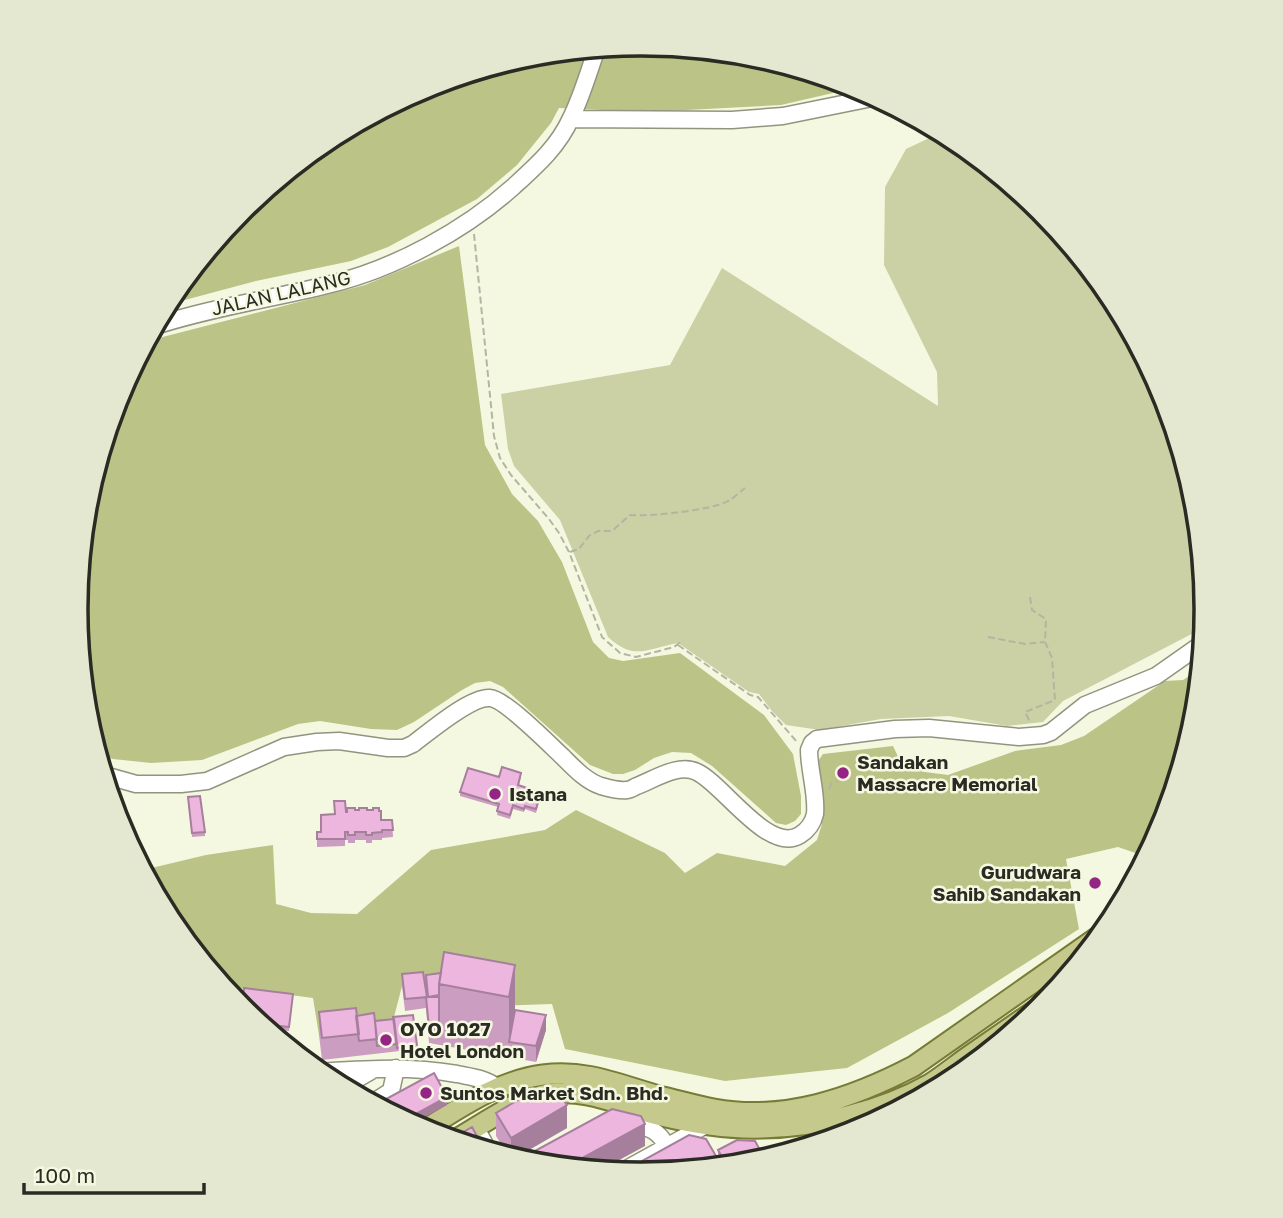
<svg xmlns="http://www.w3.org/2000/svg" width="1283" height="1218" viewBox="0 0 1283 1218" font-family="'Golos Text',sans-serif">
<rect width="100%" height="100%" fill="#f5f8e0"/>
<path fill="#cbd1a4" d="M942,132L956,139L1041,210L1112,295L1164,393L1196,499L1207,609L1205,627L1063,701L1043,722L1007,726L949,716L881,719L820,730L786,725L772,711L759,694L749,692L678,643C646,649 634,661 608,637L560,520L514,466L508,449L501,394L670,365L722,268L938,406L937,372L884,265L885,187L906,149Z"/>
<path fill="#bcc386" d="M642,44L752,55L859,87L781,105L648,112L559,108L551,123L517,165L477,199L388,247L351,261L256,281L166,305L172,295L242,209L328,139L426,87L532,55Z
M459,246L485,445L512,494L538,521L562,562L593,642L609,658L623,661L680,653L764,715L793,754L801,796V814L795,821L786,825L776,823L712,766L691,753L672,752L654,758L635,770L623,774H613L590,765L503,687L490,681L475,683L462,690L414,722L397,730L371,729L320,721L298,724L202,760L151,763L113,759L98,754L87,719L85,696L90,634L88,573L82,552L87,498L119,392L147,341L365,285Z
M1201,668L1196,720L1164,826L1147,857L1118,847L1066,859L1079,929L948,1013L847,1068L725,1081L565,1049L552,1004L464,1007L458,979L402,986L393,1021L319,1035L313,998L223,986L171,923L143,870L206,855L273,845L276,904L311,913L357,914L431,850L545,830L576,810L665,853L685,873L717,853L785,866L817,840L822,824L818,761L823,754L893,746L903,767L925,772L948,775L1015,751L1061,745L1084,736L1165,681L1183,680Z"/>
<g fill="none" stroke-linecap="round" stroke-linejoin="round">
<g stroke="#92947f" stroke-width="19">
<path id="minor" d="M571,119L732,120L783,116L877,97
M155,326C213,307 272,299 331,284C394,269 465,230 513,187C536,166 558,147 571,118C582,96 589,71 597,48
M77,604L78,622
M104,775L136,784H181L207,781L284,747L317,742L339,741L388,748H404L413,744C429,732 471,696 490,698C505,699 550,745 563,757C574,768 586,781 601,786C608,788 620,791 627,790C631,790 634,787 637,786C655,779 679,763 697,772C723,784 769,855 800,835C808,830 813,823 815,814C817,793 809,771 809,750L812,743L817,739L895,729L929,728L1019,737L1043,735L1051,732L1085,705L1156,676L1203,643
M319,1072C368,1069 408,1066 457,1074C472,1077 485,1078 498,1088
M343,1087L371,1071
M372,1103L391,1091L396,1068
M859,1113L863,1129
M627,1123C647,1128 657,1127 667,1147
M476,1128L488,1150
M621,1172L706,1125"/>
</g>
<g stroke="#767b35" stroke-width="23">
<path id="major" d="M424,1130C461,1107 498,1081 543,1075C588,1069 621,1086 663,1097C680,1101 697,1106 714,1109C784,1122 853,1098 914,1066L1102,934
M455,1140C483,1124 512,1102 544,1095C585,1086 623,1107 662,1116C695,1124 729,1129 762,1128C817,1127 882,1111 930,1084C943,1076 956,1065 969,1056C995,1038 1021,1020 1047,1002"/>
</g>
<path stroke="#b3b5a2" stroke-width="2" stroke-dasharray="7 3.5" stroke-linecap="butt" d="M474,234L494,436L500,458L511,475L549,519L559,533L569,552L602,637L620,653L636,657L674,647L682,641
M570,552L579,549L589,536L598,531H612L630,515C647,517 713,510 728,501C734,498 740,492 745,488
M1030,597L1032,610L1046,619L1045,642L1052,658L1055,700L1025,712L1030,722
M988,637L1025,644L1044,642
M678,645L750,695L758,697L797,742
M829,789L831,784L838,781"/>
<use href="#minor" stroke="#fff" stroke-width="16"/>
<use href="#major" stroke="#c5ca8c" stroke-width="19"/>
</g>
<path fill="#cb9dc0" d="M499,777H521L519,785L540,799L536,813L525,809L524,812L513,809L510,819L497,815L498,807L460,796V792Z
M188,801L205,832V836L192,837Z
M355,810H367L381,820H392L393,837L382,838V840H372V843H366V840H355V843H348V840H345V846L317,847V832H321L335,814Z
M515,965V1010L546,1030L536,1062L429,1043L426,1008L405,1011L402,986V974L426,986V975Z
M293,994L289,1031L281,1030L242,1008Z
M319,1012L356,1016L375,1021L417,1045V1049L322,1060L319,1035Z
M496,1113L567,1128L515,1158L509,1157L496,1136Z
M718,1150L751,1163L718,1167Z"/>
<path fill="#a57f9c" d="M515,965V1025L509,1042V997Z
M546,1015V1030L536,1062V1046Z
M447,1097V1105L412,1124L405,1120Z
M567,1105V1128L515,1158L511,1157V1138Z
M645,1124V1146L601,1170L566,1167Z
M716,1156V1167L692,1169Z"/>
<path fill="#ecb6df" stroke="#a57f9c" stroke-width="2" d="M502,767L521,773L518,785L530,789L529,792L540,795L536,809L525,806L524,809L513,805L510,815L497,811L499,804L460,792L468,768L499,777Z
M200,796L205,832L192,833L188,797Z
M334,801H345L346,812H347V808H355V810H359V808H367V810H373V808H379V811H381V820H392L393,830H382V832L372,833V835H366V832H355V835H348V832H345V839H317V832H321V815L335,814Z
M444,952L515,965L509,997L439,984Z
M423,972L427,997L405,999L402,974Z
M441,973L439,984V995L428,997L426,975Z
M244,988L293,994L289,1027L281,1026L279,1039L242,1008Z
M426,997H439V1030L429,1028Z
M356,1008L359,1034L322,1038L319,1012Z
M515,1010L546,1015L536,1046L509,1042Z
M374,1013L377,1039L359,1041L356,1016Z
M413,1015L417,1045L397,1048L393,1017Z
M394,1019L397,1044L377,1046L375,1021Z
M434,1073L447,1097L405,1120L375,1105Z
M530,1093L563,1099L567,1105L511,1138L496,1113Z
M612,1109L641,1116L645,1124L566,1167L531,1163L520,1159Z
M472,1127L484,1149L451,1139Z
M689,1135L706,1139L716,1156L692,1169L641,1174L622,1172Z
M737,1140L755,1141L765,1159L751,1163L727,1166L718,1150Z"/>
<g fill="#952584" stroke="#f5f8e0" stroke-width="2.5">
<circle cx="843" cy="773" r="7"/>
<circle cx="495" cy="794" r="7"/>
<circle cx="1095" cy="883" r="7"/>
<circle cx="386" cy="1040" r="7"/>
<circle cx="426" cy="1093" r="7"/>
</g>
<g text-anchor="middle" stroke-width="5" stroke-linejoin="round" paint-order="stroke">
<g font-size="19" fill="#2a2b22" stroke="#f5f8e0">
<text transform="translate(281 293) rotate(-13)" y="7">JALAN LALANG</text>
</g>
<g font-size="19" font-weight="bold" fill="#2a2b22" stroke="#f5f8e0" text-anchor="start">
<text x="857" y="769">Sandakan<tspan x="857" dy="22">Massacre Memorial</tspan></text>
<text x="509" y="801">Istana</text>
<text x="1081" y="879" text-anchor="end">Gurudwara<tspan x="1081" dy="22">Sahib Sandakan</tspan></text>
<text x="400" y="1036">OYO 1027<tspan x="400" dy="22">Hotel London</tspan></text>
<text x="440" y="1100">Suntos Market Sdn. Bhd.</text>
</g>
</g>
<path d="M0 0H1283V1218H0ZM88 609a553 553 0 1 1 1106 0a553 553 0 1 1-1106 0Z" fill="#e5e8d1" fill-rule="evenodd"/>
<path fill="none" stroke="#2a2b22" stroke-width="3.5" d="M88 609a553 553 0 1 1 1106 0a553 553 0 1 1-1106 0Z"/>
<path d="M24 1183v10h180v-10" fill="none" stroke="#2a2b22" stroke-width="3.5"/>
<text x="35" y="1183" font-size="21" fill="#2a2b22" stroke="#f5f8e0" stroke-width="5" paint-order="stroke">100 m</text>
</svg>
